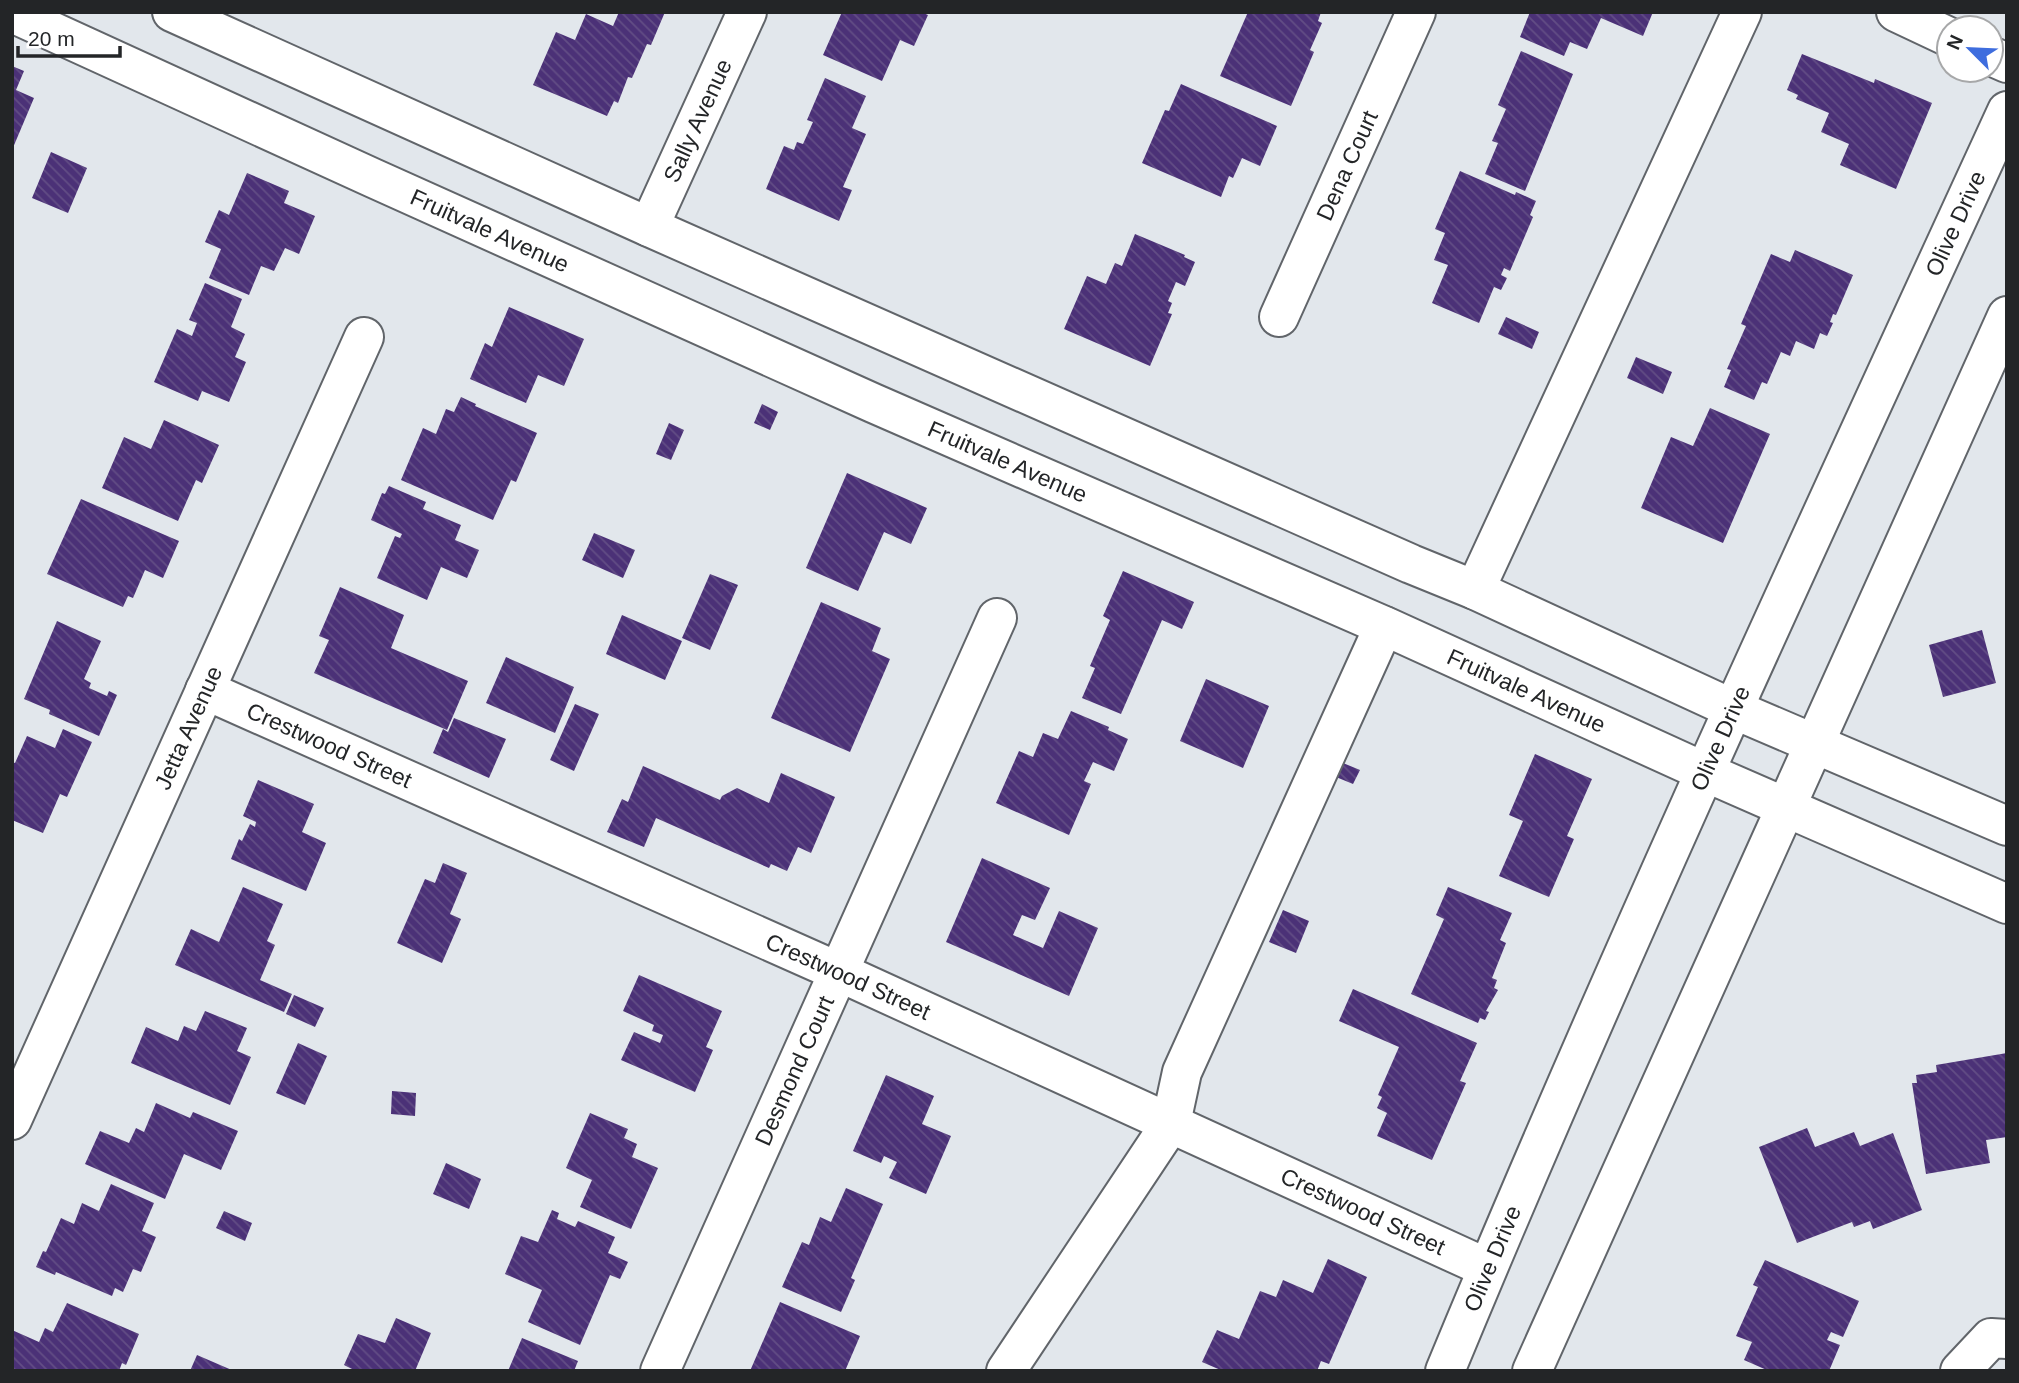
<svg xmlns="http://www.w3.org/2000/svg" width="2019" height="1383" viewBox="0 0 2019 1383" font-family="Helvetica,sans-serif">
<defs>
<pattern id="building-back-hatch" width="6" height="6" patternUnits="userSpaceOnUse" patternTransform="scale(1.75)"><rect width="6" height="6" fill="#4b3177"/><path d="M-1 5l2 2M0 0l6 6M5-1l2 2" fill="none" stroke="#624d85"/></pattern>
</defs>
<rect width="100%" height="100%" fill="#e2e7ec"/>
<path fill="url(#building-back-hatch)" d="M619,12H665L651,45L647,44L632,78L628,77L618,103L614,101L607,116L533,85L556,32L575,40L586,14L613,26Z
M842,12H921L928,15L914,46L900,40L882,81L823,55Z
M1248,12H1321L1318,21L1322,23L1310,50L1314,52L1291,106L1220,76Z
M1530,12H1653L1643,36L1601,18L1587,49L1570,42L1564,56L1520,37Z
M1521,51L1573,74L1525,191L1485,174L1498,143L1492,141L1506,109L1498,105Z
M1802,54L1874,83L1875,79L1932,103L1896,189L1840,165L1849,144L1821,132L1829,113L1796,99L1798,95L1787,90Z
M12,66L24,71L16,90L34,98L12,150Z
M825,78L866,96L852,128L866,134L843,187L852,190L839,221L766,189L784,146L794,150L797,142L803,144L813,122L807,120Z
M1181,84L1277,126L1260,166L1242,158L1233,178L1229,176L1221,197L1142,163L1165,110L1169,111Z
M51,152L87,168L68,213L32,198Z
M1460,171L1515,195L1516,192L1536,201L1530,215L1533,217L1510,271L1504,268L1501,275L1507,278L1501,290L1494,287L1479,323L1432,303L1448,265L1434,260L1445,233L1435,229Z
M247,173L289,191L284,203L315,216L299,254L285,248L274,271L261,266L249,295L209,278L221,249L205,242L219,210L229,215Z
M1135,234L1185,255L1184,257L1195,262L1185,286L1176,282L1168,301L1172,303L1168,313L1172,314L1150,366L1064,329L1087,276L1106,284L1115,263L1122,266Z
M1795,250L1853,275L1836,315L1833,314L1830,322L1833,323L1827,336L1820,333L1814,349L1796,341L1790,356L1781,352L1767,384L1762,382L1754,400L1724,387L1731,370L1727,369L1746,326L1741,324L1771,254L1790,262Z
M205,283L242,299L231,327L245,334L235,357L246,362L229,402L202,391L198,401L154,382L177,329L192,336L197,323L189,320Z
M509,307L584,339L564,386L538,375L526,403L470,379L485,343L492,347Z
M1506,317L1539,332L1532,349L1498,334Z
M1636,357L1672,372L1663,394L1627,378Z
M461,397L476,404L475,406L537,433L516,482L511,480L493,520L401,480L423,428L436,434L446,409L454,412Z
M762,404L778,412L770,430L754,423Z
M1710,408L1770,434L1723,543L1641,508L1671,437L1693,446Z
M164,420L219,445L202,483L196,480L178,521L102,488L124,437L151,449Z
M669,423L684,430L671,460L656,454Z
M847,473L927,508L911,544L884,532L858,591L806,568Z
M389,486L426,502L423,509L461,525L455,540L479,550L467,578L441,567L427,600L377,578L395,536L400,538L402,534L371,520L382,493L385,494Z
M81,499L179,541L163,578L145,570L133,598L128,596L123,607L47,574Z
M594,533L635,550L623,578L582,560Z
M1123,571L1194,602L1182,629L1162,620L1121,714L1082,698L1095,668L1090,666L1110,620L1103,616Z
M710,574L738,585L710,650L682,638Z
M340,587L404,615L391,648L468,681L447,730L314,673L329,640L319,636Z
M821,602L881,628L872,651L890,659L850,752L771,718Z
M622,615L682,641L665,680L606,654Z
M57,621L101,641L84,679L91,683L89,688L107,696L109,691L117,695L99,736L49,714L50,710L24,699Z
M1982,630L1996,683L1943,697L1929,645Z
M506,657L574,687L555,733L486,703Z
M1206,679L1269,706L1243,768L1180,741Z
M575,704L599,714L574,771L550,760Z
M1071,711L1109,727L1108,730L1128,739L1114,771L1093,762L1084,781L1091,784L1069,835L996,803L1019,751L1033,757L1043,733L1058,739Z
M454,718L506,739L489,778L433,753L443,729L448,732Z
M63,729L92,742L67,797L60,794L43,833L12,820V762L15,763L27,736L55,748Z
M1535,754L1592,779L1567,836L1574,839L1549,897L1499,876L1523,821L1509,815Z
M1343,763L1360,770L1353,784L1336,777Z
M643,766L720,800L722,796L737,788L769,803L781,773L835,797L811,853L798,847L787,871L771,864L769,868L656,818L644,847L607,832L622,799L628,802Z
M258,780L314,804L302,832L326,843L306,891L231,859L239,839L242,841L250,824L255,827L256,822L243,816Z
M982,858L1050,888L1035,920L1022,915L1013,935L1043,948L1059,911L1098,928L1069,996L946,942Z
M443,863L467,873L450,914L461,919L442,963L397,943L425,879L435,883Z
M243,887L283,904L267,941L275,945L260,980L292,994L284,1012L175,965L191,929L219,942Z
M1448,887L1512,913L1500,940L1506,943L1492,978L1497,980L1494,988L1498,990L1486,1011L1489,1012L1485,1020L1480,1018L1478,1023L1411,994L1444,919L1436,915Z
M1283,910L1309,921L1296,953L1269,942Z
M639,975L722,1011L706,1047L713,1050L695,1092L621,1060L634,1032L660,1043L663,1035L652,1031L654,1025L623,1011Z
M1353,989L1477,1043L1460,1081L1466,1083L1432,1160L1377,1136L1387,1113L1377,1108L1382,1097L1378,1095L1399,1047L1339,1021Z
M294,995L324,1008L315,1027L286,1014Z
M205,1011L247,1028L237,1051L251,1057L230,1105L131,1063L146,1027L178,1041L184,1026L196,1031Z
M298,1043L327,1056L305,1105L276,1093Z
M2007,1053V1137L1986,1140L1990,1163L1926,1174L1912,1083H1917L1916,1075L1937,1072L1936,1065Z
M886,1075L934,1096L922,1124L951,1136L926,1194L889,1178L897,1162L884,1156L881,1163L853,1151Z
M392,1091L416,1093L415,1116L391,1114Z
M156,1103L190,1118L193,1112L238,1131L221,1170L184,1154L165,1199L85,1164L100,1131L129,1143L136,1128L144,1132Z
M590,1113L628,1129L624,1138L637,1144L632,1157L658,1168L631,1229L580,1207L592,1180L566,1168Z
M1807,1128L1815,1147L1854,1132L1860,1146L1893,1133L1922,1210L1873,1229L1870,1221L1854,1227L1852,1222L1797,1243L1759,1147Z
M446,1163L481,1179L469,1209L433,1194Z
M111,1184L154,1203L142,1231L156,1237L141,1272L133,1269L123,1292L115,1288L112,1296L56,1272L55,1275L36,1267L43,1251L46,1252L61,1218L74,1224L82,1203L99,1211Z
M846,1188L883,1204L851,1278L855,1280L841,1312L782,1287L802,1242L809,1245L820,1217L831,1222Z
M552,1210L559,1213L557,1219L575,1227L578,1221L615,1237L608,1253L628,1262L620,1279L610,1275L580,1345L528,1322L542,1290L505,1274L521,1236L538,1242Z
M224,1211L252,1223L245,1241L216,1228Z
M1328,1259L1367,1277L1329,1364L1321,1361L1317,1371H1223L1202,1362L1217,1330L1239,1339L1260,1291L1276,1297L1283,1280L1313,1293Z
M1765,1260L1859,1301L1843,1337L1831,1332L1827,1340L1840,1345L1829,1371H1769L1744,1360L1752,1342L1736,1336L1758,1287L1753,1285Z
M780,1302L860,1336L845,1371H750Z
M67,1303L139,1334L126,1365L122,1363L119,1371L12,1370V1330L39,1342L45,1328L53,1332Z
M396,1318L431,1333L415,1371H356L344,1365L358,1334L385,1343Z
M522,1338L578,1361L574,1371H508Z
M197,1355L234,1371H190Z"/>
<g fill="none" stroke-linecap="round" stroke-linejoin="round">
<g stroke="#61656a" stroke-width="42">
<g id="minor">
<path d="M1896,12L1949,37"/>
<path d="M1991,56L2007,63"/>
<path id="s1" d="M649,227L747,12"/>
<path id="s2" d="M1279,317L1416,12"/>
<path d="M1475,590L1742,12"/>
<path id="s3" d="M205,690L839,972L1487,1268"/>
<path id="s4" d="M12,1120L364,337"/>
<path id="s5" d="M660,1371L997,618"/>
<path d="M1006,1371L1171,1123L1182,1072L1384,626"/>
<path d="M1960,1371L1991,1338L2007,1339"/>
</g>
</g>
<g stroke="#61656a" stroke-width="42">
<g id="major">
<path d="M172,12L649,227L1411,564L1475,590L1733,709L2007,826"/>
<path id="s6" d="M12,13L373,178L873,403L1389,628L1705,772L2007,904"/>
<path id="s7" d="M1445,1371C1621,946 1815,529 2007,111"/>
<path d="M1532,1371L2007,316"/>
</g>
</g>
<use href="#minor" stroke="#fff" stroke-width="38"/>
<use href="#major" stroke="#fff" stroke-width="38"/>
</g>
<g text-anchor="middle" stroke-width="7" stroke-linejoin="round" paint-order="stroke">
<g font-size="23" fill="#232527" stroke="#fff">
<text dy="8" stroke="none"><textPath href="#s1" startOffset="117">Sally Avenue</textPath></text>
<text dy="8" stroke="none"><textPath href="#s2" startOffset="166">Dena Court</textPath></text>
<text dy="8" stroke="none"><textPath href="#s7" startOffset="1256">Olive Drive</textPath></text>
<text dy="8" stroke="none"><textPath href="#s6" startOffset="525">Fruitvale Avenue</textPath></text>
<text dy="8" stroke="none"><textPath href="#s6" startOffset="1092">Fruitvale Avenue</textPath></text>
<text dy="8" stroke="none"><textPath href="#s6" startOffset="1659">Fruitvale Avenue</textPath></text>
<text dy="8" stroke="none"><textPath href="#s4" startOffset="430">Jetta Avenue</textPath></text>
<text dy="8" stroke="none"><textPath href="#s7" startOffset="690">Olive Drive</textPath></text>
<text dy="8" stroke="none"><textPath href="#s3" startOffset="136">Crestwood Street</textPath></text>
<text dy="8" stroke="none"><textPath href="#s3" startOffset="704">Crestwood Street</textPath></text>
<text dy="8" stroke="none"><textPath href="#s5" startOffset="329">Desmond Court</textPath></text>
<text dy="8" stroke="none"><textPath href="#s3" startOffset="1270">Crestwood Street</textPath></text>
<text dy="8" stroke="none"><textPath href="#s7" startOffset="122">Olive Drive</textPath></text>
</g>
</g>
<rect width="2019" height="1383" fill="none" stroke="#232527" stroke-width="28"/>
<g transform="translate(1970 49) rotate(294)"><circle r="33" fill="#ffffff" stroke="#a7a8a9" stroke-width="2"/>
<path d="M0-5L12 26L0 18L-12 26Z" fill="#3e6dde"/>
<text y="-10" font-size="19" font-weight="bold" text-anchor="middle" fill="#232527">N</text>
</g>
<path d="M18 46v10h102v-10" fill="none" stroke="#232527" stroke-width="3.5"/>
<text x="28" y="46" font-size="21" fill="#232527" stroke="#ffffff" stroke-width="5" paint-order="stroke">20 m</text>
</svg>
